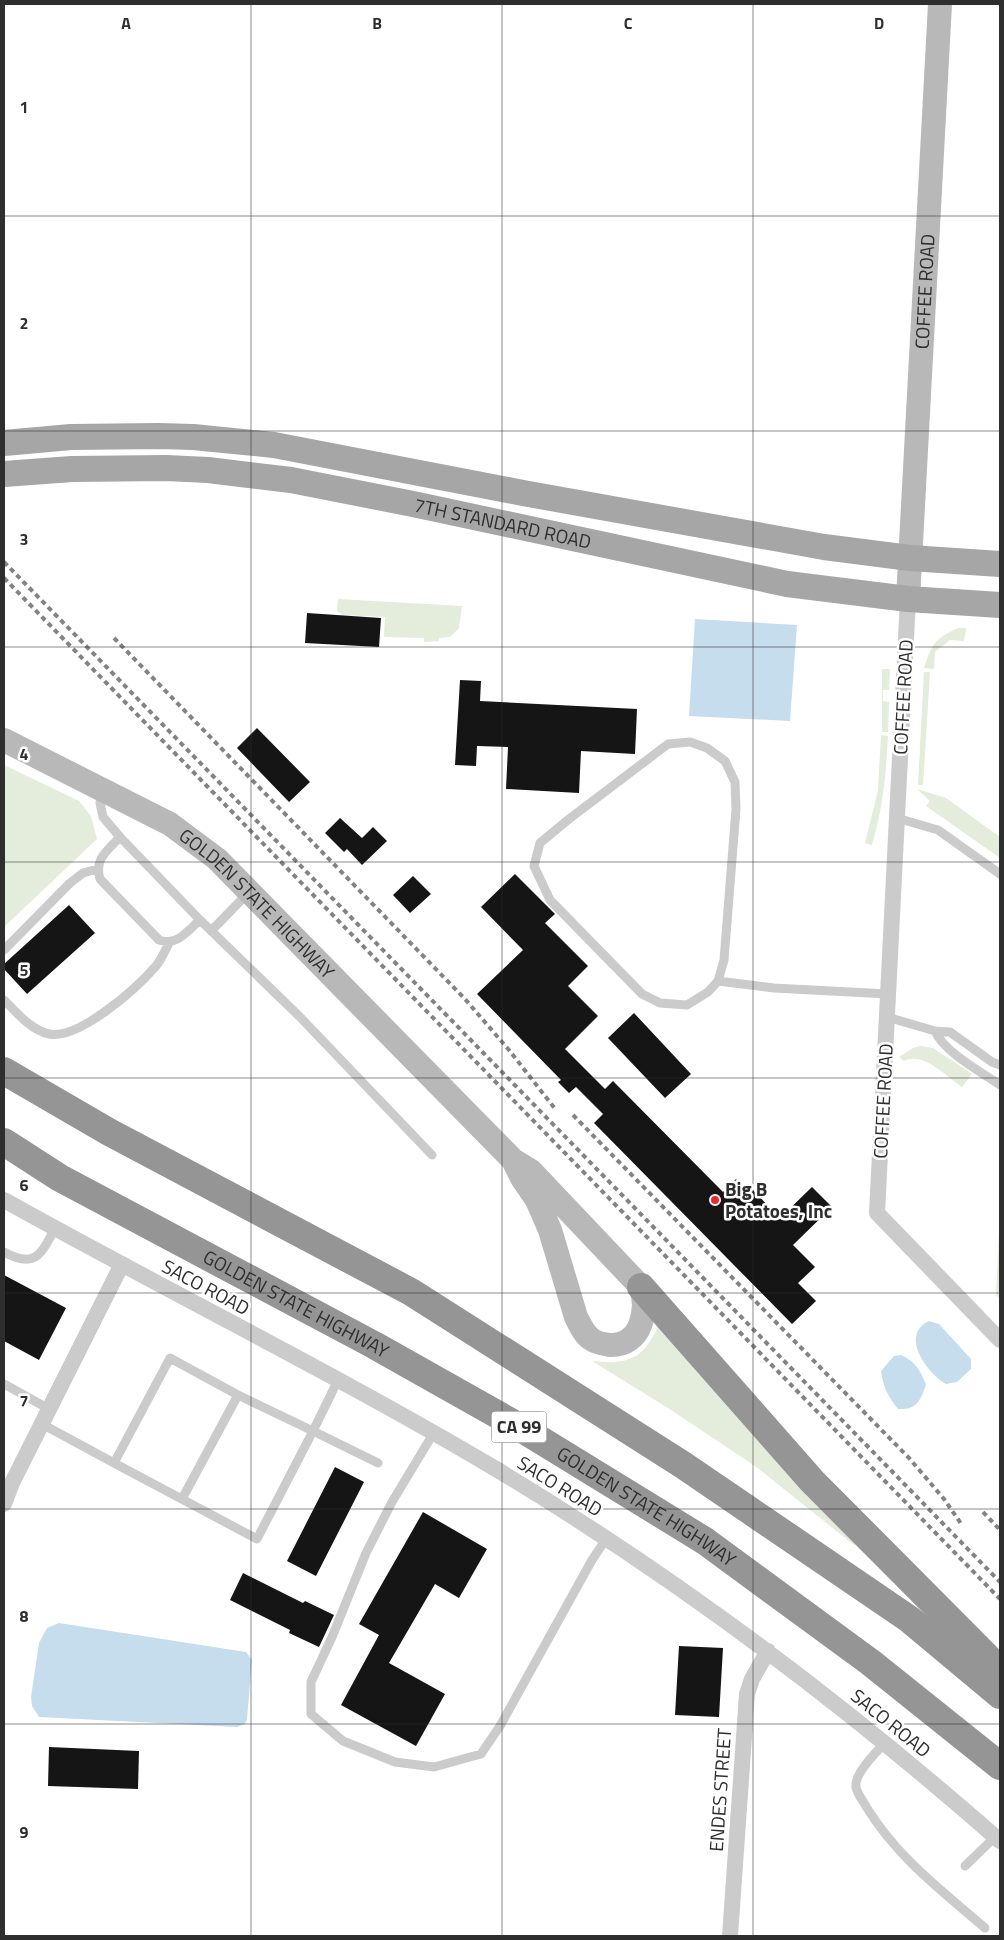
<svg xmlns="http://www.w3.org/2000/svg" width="1004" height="1940" viewBox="0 0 1004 1940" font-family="'Titillium Web',sans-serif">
<rect width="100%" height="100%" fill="#fff"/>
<path fill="#e4ecdb" d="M338,599L462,606L459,628L450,637L439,638V641L424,642V638L384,637L385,617L342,615L337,611Z
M958,628H966L964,641L950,640L935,652L934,669L924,668C932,644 934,639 958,628Z
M882,669H890L889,690H883V701L889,702L888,732H882Z
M924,672H930L923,785H918Z
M881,735L888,736C886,775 883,807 872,845L865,843L878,790Z
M4,765L79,801L91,816L97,839L4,927Z
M917,789L946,798L1000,837V858L926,806L930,801Z
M920,1046L933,1048L972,1074L962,1087C947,1077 923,1051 904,1061L899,1057L913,1048Z
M1000,1209V1299L996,1295Z
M660,1322L859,1542L854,1545L755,1466L671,1410L592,1361C632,1365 644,1358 660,1322Z"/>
<path fill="#c6dded" d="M695,619L797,625L790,721L689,716Z
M929,1321L939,1324L971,1359V1369L957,1382L946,1384C927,1373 899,1335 929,1321Z
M901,1355C915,1361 921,1371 926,1385C920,1401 917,1410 898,1409C888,1397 883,1386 881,1371L894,1356Z
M59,1623L246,1652L252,1660L247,1719L245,1724L237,1727L39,1717L32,1706L31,1697L39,1643L47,1628Z"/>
<path fill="#151515" d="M307,613L381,618L379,647L305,643Z
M460,680L481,681L480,701L637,709L635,754L581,751L579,793L506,789L508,747L477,746L476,766L455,765Z
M257,728L310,782L289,802L237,748Z
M340,818L362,838L373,827L387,841L362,865L347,849L344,852L325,833Z
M515,874L555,914L545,923L588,966L568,986L598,1016L565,1049L605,1089L613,1081L723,1192L736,1179L746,1189L749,1186L780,1218L812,1187L832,1207L793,1245L815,1267L798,1283L816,1301L792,1324L594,1123L603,1114L576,1087L569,1093L558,1082L561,1080L477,994L523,950L481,907Z
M413,876L431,894L410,913L393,895Z
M69,905L95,933L27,994L4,969V964Z
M634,1013L691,1074L665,1098L608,1038Z
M4,1275L66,1308L39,1360L4,1341Z
M335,1467L364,1482L316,1576L287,1561Z
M423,1512L487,1549L459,1598L435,1584L389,1663L445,1694L416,1746L341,1705L379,1635L359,1624Z
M243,1573L303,1603L305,1601L334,1615L319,1647L289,1633L290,1630L230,1600Z
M679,1646L723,1648L719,1717L675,1715Z
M49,1747L139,1751L138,1789L48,1786Z"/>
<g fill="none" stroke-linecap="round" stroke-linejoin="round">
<path stroke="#cbcbcb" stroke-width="9" d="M690,742L707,748L725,761L735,782L736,809L724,960L718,981L708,992L687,1005L660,1003L642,994L550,900L534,866L540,843L569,819L668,744Z
M102,791L100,803L103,817L120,837L200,920L299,1016L432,1155
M897,818L938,830L1000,874
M120,837C107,851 94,859 100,879L159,940C178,946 186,932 200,920
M211,931L249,892
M4,950L70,883L83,873L97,869
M718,981L774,988L888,994
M4,1000C17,1013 31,1030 49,1034C79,1040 137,988 156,966C161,960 165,951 169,943
M887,1017L935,1031L950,1032L992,1062L1000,1065
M935,1031C944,1052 981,1072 1000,1085
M4,1252C35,1269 41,1255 55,1228
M338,1380L313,1431L238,1395L170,1358L114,1463L257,1539L313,1431L378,1463
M4,1384L49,1409
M42,1424L114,1463
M433,1434L392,1502L366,1553L332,1637L311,1682V1714L343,1741L395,1762L434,1767L481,1754L500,1726L592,1560L606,1539
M182,1499L238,1395
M885,1743C876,1752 854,1774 856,1787C857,1794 864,1802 867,1808C898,1858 941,1890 985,1928
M965,1866L995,1837"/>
<path stroke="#cbcbcb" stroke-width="16" d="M908,599L877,1213L1000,1340
M4,1200C167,1291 336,1374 496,1469C676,1577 843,1703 1000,1841
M4,1504L12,1483L122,1264
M730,1936L747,1694L752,1679L768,1651"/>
<g stroke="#b8b8b8" stroke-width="24">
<path id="s1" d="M908,599L940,4"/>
<path id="s2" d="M4,740L170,824L217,859L513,1160L531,1171L641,1287C648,1310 642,1346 610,1345C604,1344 596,1343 591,1339C584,1334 580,1325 576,1317L550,1230L537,1200L522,1178L513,1160"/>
</g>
<g stroke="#a6a6a6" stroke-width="26">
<path d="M4,443L71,437L159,436L193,437L274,445L523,493L824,547L910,558L1000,564"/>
<path id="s3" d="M4,474L72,469L166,468L208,470L291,480L413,504L787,584L908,599L1000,605"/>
</g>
<g stroke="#959595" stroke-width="28">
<path d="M4,1071L109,1132L411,1292L683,1465L909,1619L1000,1695"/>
<path id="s4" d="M4,1142L60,1178L374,1345L516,1425L705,1541L870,1662L1000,1766"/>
<path d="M641,1287L812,1481L1000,1670"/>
</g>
<path stroke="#838383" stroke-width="4" stroke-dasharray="5 4" stroke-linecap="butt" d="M4,562L1000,1582
M4,578L1000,1599
M114,638L465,999L509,1050L556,1110
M573,1115L909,1458L944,1499L962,1525
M983,1512L1000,1530"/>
</g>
<path fill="none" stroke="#2e2e2e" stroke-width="1" stroke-opacity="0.55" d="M251,4V1936M502,4V1936M753,4V1936M4,216H1000M4,431H1000M4,647H1000M4,862H1000M4,1078H1000M4,1293H1000M4,1509H1000M4,1724H1000"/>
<circle fill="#ef262f" stroke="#fff" stroke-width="2" cx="715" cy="1200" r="5"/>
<g text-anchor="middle" stroke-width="5" stroke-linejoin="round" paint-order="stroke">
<rect fill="#fff" stroke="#6d6d6d" stroke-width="1" x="491.5" y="1411.5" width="55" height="31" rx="4"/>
<g font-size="18" font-weight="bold" fill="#2e2e2e">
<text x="519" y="1433">CA 99</text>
</g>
<g font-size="19" fill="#2e2e2e" stroke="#fff">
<text dy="7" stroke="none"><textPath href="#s1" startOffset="308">COFFEE ROAD</textPath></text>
<text dy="7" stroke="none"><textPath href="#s3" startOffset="504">7TH STANDARD ROAD</textPath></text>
<text transform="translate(903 697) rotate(-87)" y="7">COFFEE ROAD</text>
<text dy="7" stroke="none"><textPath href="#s2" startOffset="304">GOLDEN STATE HIGHWAY</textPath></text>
<text transform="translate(883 1101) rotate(-87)" y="7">COFFEE ROAD</text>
<text transform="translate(206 1287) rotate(28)" y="7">SACO ROAD</text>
<text dy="7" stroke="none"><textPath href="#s4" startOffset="334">GOLDEN STATE HIGHWAY</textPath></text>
<text transform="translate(560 1486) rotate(32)" y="7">SACO ROAD</text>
<text dy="7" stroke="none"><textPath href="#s4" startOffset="739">GOLDEN STATE HIGHWAY</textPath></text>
<text transform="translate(891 1723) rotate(39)" y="7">SACO ROAD</text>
<text transform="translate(720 1790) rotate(-86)" y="7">ENDES STREET</text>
</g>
<g font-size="19" font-weight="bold" fill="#2e2e2e" stroke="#fff" text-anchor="start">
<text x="725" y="1196">Big B<tspan x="725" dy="22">Potatoes, Inc</tspan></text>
</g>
</g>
<g font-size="16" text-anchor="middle" font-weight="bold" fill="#2e2e2e" stroke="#fff" stroke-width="5" stroke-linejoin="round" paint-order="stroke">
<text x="126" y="29">A</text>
<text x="377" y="29">B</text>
<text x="628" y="29">C</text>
<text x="879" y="29">D</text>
<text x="24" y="113">1</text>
<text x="24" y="329">2</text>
<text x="24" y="545">3</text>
<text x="24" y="760">4</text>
<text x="24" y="976">5</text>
<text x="24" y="1191">6</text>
<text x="24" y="1407">7</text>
<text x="24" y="1622">8</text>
<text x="24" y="1838">9</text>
</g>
<rect width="1004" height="1940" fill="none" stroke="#2e2e2e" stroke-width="10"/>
</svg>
